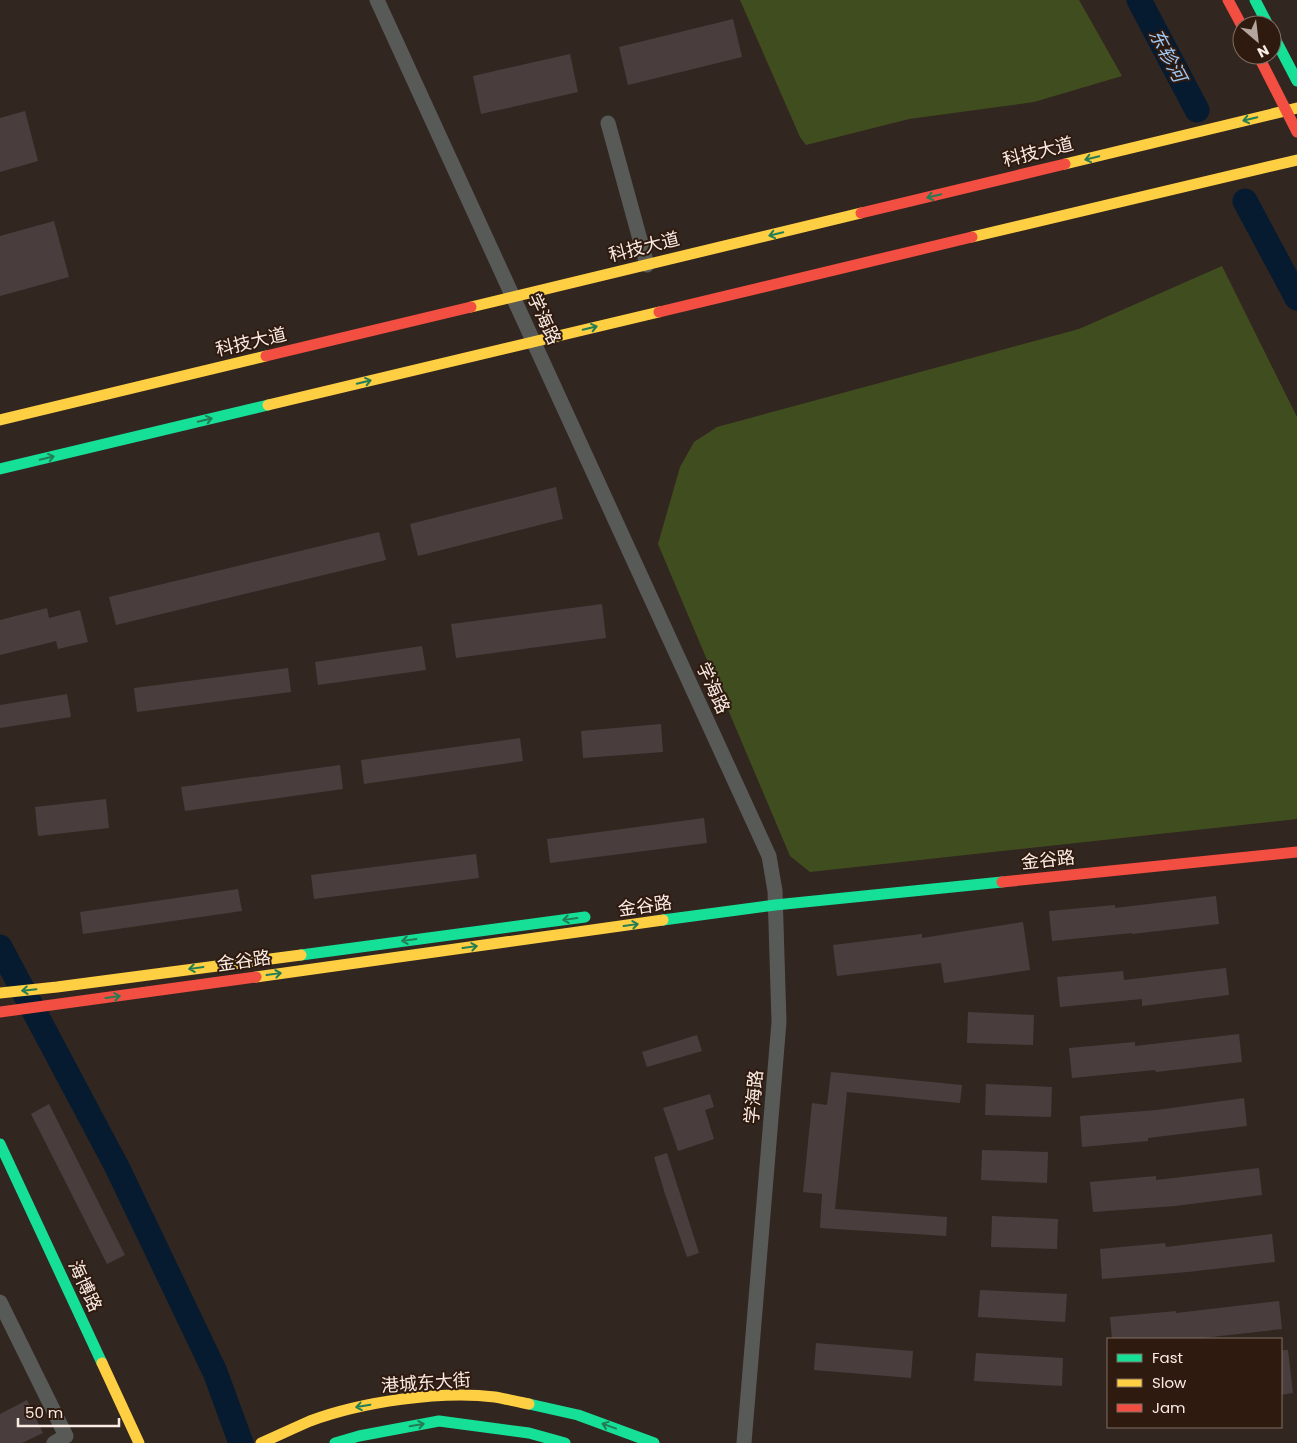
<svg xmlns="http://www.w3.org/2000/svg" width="1297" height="1443" viewBox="0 0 1297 1443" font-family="Poppins,'Noto Sans SC',sans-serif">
<rect width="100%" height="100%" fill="#322620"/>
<path fill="#404e1f" d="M740,0H1079L1122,76L1034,102L909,119L806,145L800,137Z
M1222,266L1297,417V819L810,872L790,856L658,544L680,467L694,442L717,427L1079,329Z"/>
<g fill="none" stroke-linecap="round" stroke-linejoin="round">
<path stroke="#061b30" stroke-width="25" d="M1139,0L1197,110
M1245,201L1297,298
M0,947L117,1167L215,1372L241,1443"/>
</g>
<path fill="#493e3d" d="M733,19L742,57L628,85L619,47Z
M570,54L578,92L481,114L473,76Z
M25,111L38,161L0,172V118Z
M54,221L69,277L0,296V236Z
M556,487L563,519L418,556L410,524Z
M379,532L386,560L116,625L109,597Z
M602,604L606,638L456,658L451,624Z
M47,608L49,618L80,610L88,642L58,649L56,641L0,655V620Z
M422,646L426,670L318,685L315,662Z
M288,668L291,692L137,712L134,688Z
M67,694L71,717L0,728V705Z
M661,724L663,752L583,758L581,731Z
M520,738L523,761L364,784L361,760Z
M340,765L343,789L185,811L181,787Z
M106,799L109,828L38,836L35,807Z
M704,818L707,843L550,863L547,839Z
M476,854L479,878L314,899L311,875Z
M238,889L242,911L83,934L80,912Z
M1216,896L1219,924L1132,934V933L1052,941L1049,911L1115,905V908Z
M1023,922L1030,970L944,983L941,963L837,976L833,945L922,934V938Z
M1226,968L1229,995L1142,1006V999L1060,1007L1057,977L1123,971L1124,980Z
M968,1012L1034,1015L1033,1045L967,1043Z
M1239,1034L1242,1062L1156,1072L1155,1070L1072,1078L1069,1048L1135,1042V1046Z
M697,1035L702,1051L647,1067L642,1052Z
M831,1072L962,1085L960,1103L847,1092L835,1209L947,1217L946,1236L820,1228L822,1194L803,1192L812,1103L827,1105Z
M986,1084L1052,1087L1051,1117L985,1115Z
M710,1094L714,1107L705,1110L714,1139L678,1151L663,1108Z
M1244,1098L1247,1126L1148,1138V1141L1082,1147L1080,1116L1157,1110Z
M49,1104L125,1255L107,1264L31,1114Z
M982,1150L1048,1152L1047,1183L981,1180Z
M667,1153L699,1253L687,1257L665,1194L654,1157Z
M1259,1168L1262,1195L1175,1206L1093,1212L1090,1182L1156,1176V1180Z
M992,1216L1058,1219L1057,1249L991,1247Z
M1272,1234L1275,1262L1188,1272L1102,1279L1100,1249L1165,1243L1166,1247Z
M980,1290L1067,1294L1065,1322L978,1317Z
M1279,1301L1282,1329L1194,1339H1112L1110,1317L1176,1311V1313Z
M816,1343L913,1351L911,1378L814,1370Z
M1281,1350H1288L1293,1393L1281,1395Z
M976,1353L1063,1358L1062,1386L974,1381Z
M27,1400L43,1433L22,1443H0V1414Z"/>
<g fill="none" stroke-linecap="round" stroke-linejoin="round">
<path stroke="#585a58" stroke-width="15" d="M377,0L769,856L775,891L779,1022L744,1443
M608,123L647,265
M0,1302L66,1436L54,1443"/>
<path stroke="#16e098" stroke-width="11" d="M1255,0L1268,25
M1272,33L1297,81
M0,469L268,405
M663,920L775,905L1002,882
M301,955L585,917
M0,1144L102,1363
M529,1404L578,1415L654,1443
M335,1443L359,1436L439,1421L529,1433L565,1443"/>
<path stroke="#ffcf43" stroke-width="11" d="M1065,164L1297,108
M972,237L1297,160
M471,307L861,213
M268,405L659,312
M0,420L266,356
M256,977L663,920
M0,993L57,987L301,955
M102,1363L139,1443
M261,1443C277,1436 294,1428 310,1421C361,1402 441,1390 495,1397C507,1399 518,1402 529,1404"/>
<path stroke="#f24e42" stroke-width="11" d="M1228,0L1242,26
M1258,55L1297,132
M861,213L1065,164
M659,312L972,237
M266,356L471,307
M1002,882L1297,852
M0,1012L256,977"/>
</g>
<defs><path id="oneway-shaft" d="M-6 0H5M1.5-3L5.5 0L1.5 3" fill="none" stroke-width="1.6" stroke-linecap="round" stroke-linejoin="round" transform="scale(1.25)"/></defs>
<g stroke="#227d54">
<use href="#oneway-shaft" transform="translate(1250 119) rotate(166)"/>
<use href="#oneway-shaft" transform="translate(1092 158) rotate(166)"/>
<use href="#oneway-shaft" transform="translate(934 196) rotate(166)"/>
<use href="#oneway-shaft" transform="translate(776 234) rotate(166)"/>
<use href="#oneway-shaft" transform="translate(590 328) rotate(-13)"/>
<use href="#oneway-shaft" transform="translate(364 382) rotate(-13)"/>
<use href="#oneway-shaft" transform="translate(205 420) rotate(-13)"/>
<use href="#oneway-shaft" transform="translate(47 458) rotate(-13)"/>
<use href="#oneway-shaft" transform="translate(570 919) rotate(172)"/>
<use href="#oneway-shaft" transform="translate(631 925) rotate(-8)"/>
<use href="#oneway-shaft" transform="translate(409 940) rotate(172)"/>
<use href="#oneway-shaft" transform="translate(470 947) rotate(-8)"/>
<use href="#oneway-shaft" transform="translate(196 968) rotate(172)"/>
<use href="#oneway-shaft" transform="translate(274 974) rotate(-8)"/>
<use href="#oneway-shaft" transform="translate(29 990) rotate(174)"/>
<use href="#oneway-shaft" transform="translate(113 997) rotate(-8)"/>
<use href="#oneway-shaft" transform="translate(363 1406) rotate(170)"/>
<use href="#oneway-shaft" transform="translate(417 1425) rotate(-10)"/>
<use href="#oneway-shaft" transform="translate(609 1426) rotate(-160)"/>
</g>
<g text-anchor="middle" stroke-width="4" stroke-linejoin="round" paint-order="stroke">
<g font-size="18" fill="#faebe3" stroke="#2f1a0f">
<text transform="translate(1038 152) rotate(-14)" y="6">科技大道</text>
<text transform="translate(644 247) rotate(-14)" y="6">科技大道</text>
<text transform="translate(544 319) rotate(65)" y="6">学海路</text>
<text transform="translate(251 342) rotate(-13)" y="6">科技大道</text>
<text transform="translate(713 688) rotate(65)" y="6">学海路</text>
<text transform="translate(1048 860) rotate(-6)" y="6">金谷路</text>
<text transform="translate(645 906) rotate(-8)" y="6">金谷路</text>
<text transform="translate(244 961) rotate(-8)" y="6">金谷路</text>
<text transform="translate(754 1097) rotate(-85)" y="6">学海路</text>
<text transform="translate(85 1286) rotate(65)" y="6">海博路</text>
<text transform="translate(426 1383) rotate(-4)" y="6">港城东大街</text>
</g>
<g font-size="19" font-style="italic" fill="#9fc7f3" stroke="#2f1a0f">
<text transform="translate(1168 55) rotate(62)" y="7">东轸河</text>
</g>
</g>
<rect x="1107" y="1338" width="175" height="90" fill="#2f1a0f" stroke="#806e64"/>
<rect x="1117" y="1354" width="25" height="8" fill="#16e098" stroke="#806e64"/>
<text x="1152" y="1363" font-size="15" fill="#faebe3">Fast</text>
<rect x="1117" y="1379" width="25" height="8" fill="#ffcf43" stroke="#806e64"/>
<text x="1152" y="1388" font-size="15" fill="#faebe3">Slow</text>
<rect x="1117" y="1404" width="25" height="8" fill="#f24e42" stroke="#806e64"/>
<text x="1152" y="1413" font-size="15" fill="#faebe3">Jam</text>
<g transform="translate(1257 40) rotate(152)"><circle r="24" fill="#2f1a0f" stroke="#806e64"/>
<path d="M0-4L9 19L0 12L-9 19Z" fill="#b4a69f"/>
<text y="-8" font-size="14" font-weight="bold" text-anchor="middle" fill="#faebe3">N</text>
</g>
<path d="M18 1418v8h101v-8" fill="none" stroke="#faebe3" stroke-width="2.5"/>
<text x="25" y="1418" font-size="15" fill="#faebe3" stroke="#2f1a0f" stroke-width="4" paint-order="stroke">50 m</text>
</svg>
